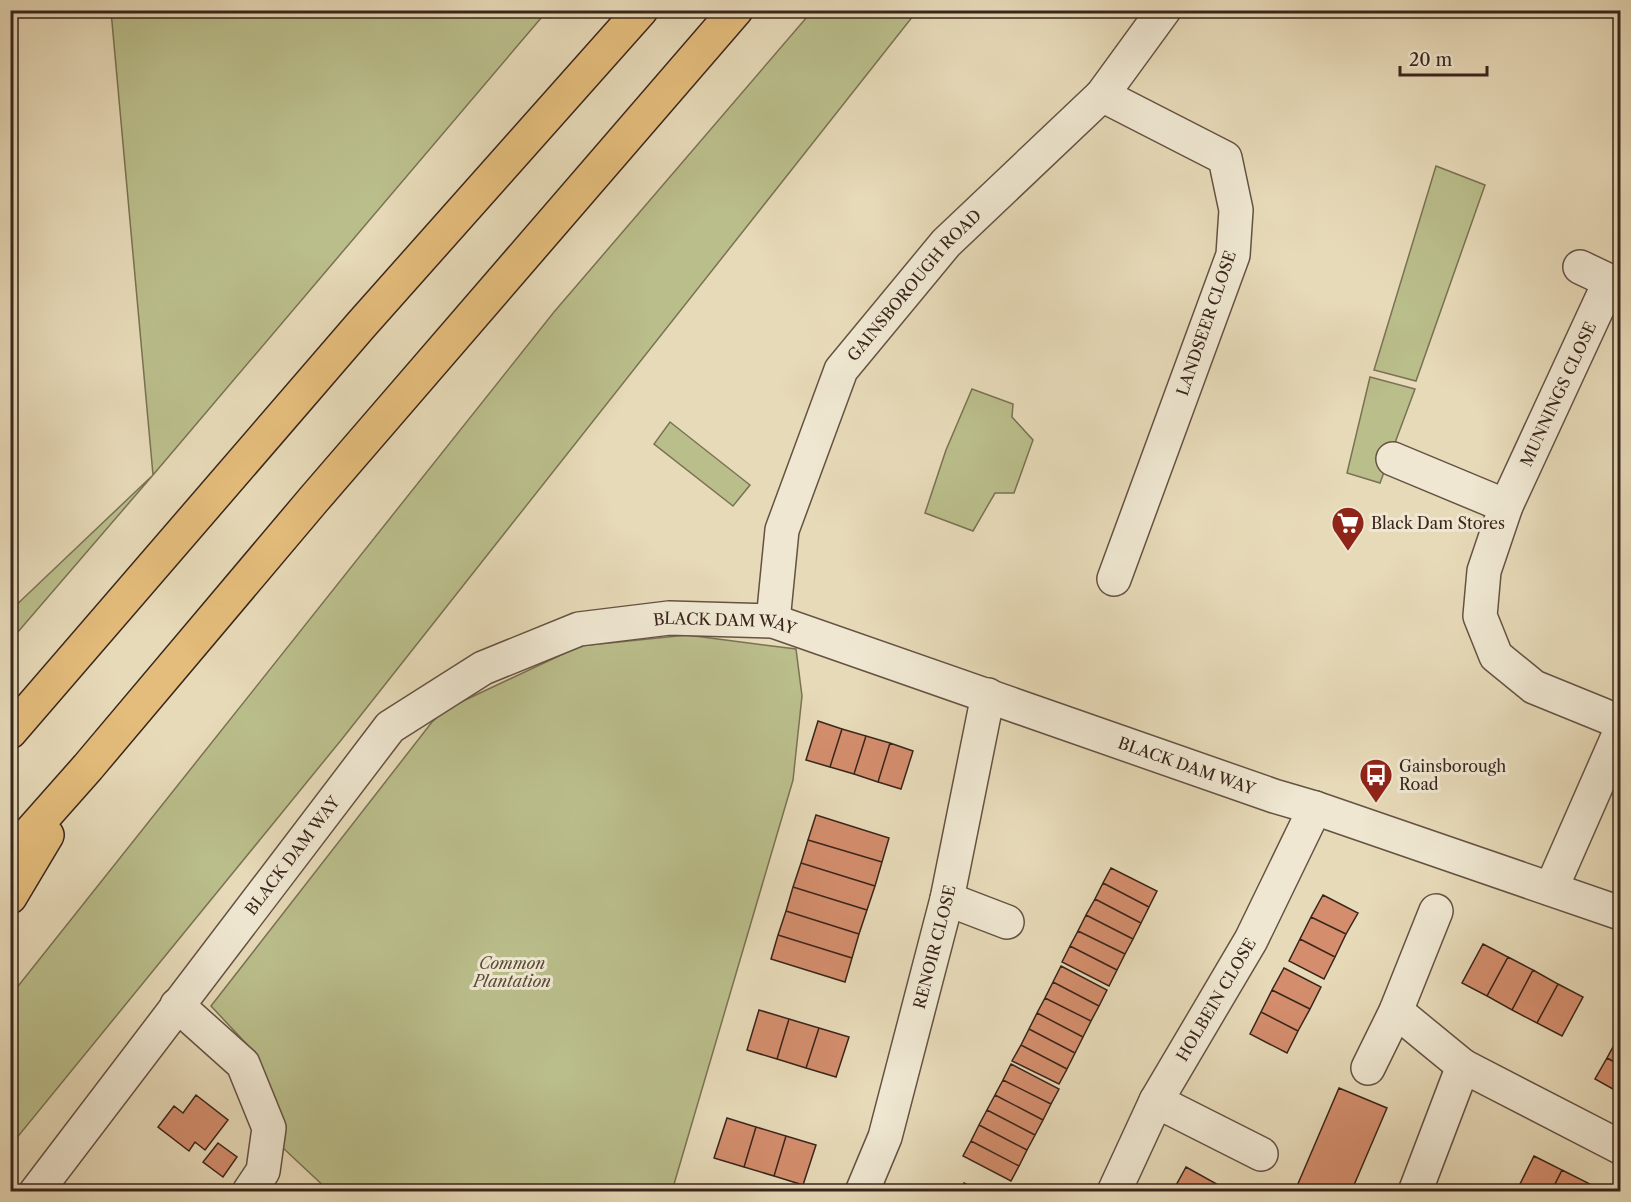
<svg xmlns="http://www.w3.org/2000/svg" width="1631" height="1202" viewBox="0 0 1631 1202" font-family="'Libre Caslon Text',serif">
<rect width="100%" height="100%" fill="#e7dab8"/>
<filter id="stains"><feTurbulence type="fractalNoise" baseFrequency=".00333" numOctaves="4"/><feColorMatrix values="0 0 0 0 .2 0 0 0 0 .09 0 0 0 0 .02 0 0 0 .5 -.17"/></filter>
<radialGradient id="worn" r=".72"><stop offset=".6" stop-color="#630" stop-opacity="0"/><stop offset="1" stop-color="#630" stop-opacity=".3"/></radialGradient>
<path fill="#babe8b" stroke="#7a7254" stroke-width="1.5" d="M813,10L917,11L342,739L11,1145V995L554,312Z
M111,11H547L153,475L11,640V610L153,475Z
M1436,166L1485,185L1416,381L1374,370Z
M1370,377L1415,389L1380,483L1347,473Z
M972,389L1013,404L1012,417L1033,440L1014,493H995L973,531L925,513L946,450Z
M670,422L750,485L733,506L654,444Z
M687,635L796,649L802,696L793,780L672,1191H329L283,1148L276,1100L254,1052L211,1006L432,722L446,709L580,646Z"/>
<path fill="#d48e6d" stroke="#3a251c" stroke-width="1.5" d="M818,721L842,729L830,767L806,760Z
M842,729L866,736L854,774L830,767Z
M866,736L890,743L878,782L854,774Z
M890,743L913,751L901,789L878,782Z
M816,815L889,838L882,862L808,840Z
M808,840L882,862L875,886L801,863Z
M801,863L875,886L867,910L793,887Z
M1111,868L1157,891L1149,907L1103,883Z
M1103,883L1149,907L1141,923L1095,899Z
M793,887L867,910L859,934L786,911Z
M1323,895L1358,913L1346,934L1311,917Z
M1095,899L1141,923L1133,939L1086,915Z
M786,911L859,934L852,958L778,935Z
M1086,915L1133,939L1125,954L1078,931Z
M1311,917L1346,934L1335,957L1300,939Z
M1078,931L1125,954L1117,970L1070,946Z
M778,935L852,958L845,982L771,959Z
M1300,939L1335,957L1324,979L1289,961Z
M1483,944L1508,957L1487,996L1462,983Z
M1070,946L1117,970L1109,986L1062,962Z
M1508,957L1533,970L1512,1010L1487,996Z
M1061,966L1107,990L1099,1006L1053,982Z
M1284,968L1321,987L1310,1009L1272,990Z
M1533,970L1558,984L1537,1023L1512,1010Z
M1053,982L1099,1006L1091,1021L1045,998Z
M1558,984L1583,997L1562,1036L1537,1023Z
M1272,990L1310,1009L1298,1031L1261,1012Z
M1045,998L1091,1021L1083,1037L1037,1013Z
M759,1010L789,1019L777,1059L747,1050Z
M1261,1012L1298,1031L1287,1053L1250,1034Z
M1037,1013L1083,1037L1075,1053L1029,1029Z
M789,1019L819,1028L806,1068L777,1059Z
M819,1028L849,1037L836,1077L806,1068Z
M1029,1029L1075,1053L1067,1069L1021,1045Z
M1619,1036L1620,1037V1065L1607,1058Z
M1021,1045L1067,1069L1059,1084L1012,1061Z
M1607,1058L1620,1065V1093L1595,1079Z
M1011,1064L1059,1089L1051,1104L1003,1080Z
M1003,1080L1051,1104L1043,1120L995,1095Z
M1339,1088L1387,1108L1351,1192H1310L1297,1186Z
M196,1095L228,1120L205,1150L195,1142L189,1151L158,1127L174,1106L183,1113Z
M995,1095L1043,1120L1035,1135L987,1110Z
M987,1110L1035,1135L1027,1150L979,1125Z
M727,1118L756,1127L744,1167L714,1158Z
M979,1125L1027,1150L1019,1166L971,1141Z
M756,1127L786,1136L774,1176L744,1167Z
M786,1136L816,1145L803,1185L774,1176Z
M971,1141L1019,1166L1011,1181L963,1156Z
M218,1143L237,1157L223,1177L203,1162Z
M1534,1156L1562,1170L1551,1192H1516Z
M1186,1167L1222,1187L1219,1192H1179L1174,1189Z
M1562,1170L1590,1184L1587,1192H1551Z
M964,1183L981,1192H960Z"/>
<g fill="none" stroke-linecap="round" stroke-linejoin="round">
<g stroke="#655243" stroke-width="36">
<g id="minor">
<path d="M1102,95L1225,158L1236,210L1233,255L1114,579"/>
<path d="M1580,267L1620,286"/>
<path d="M1610,281L1506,506L1484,571L1480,616L1496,656L1534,687L1620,722"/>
<path d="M1393,459L1506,506"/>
<path id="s1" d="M773,621L782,530L841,370L946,243L1102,95L1164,10"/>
<path d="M1551,889L1620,732"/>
<path d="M947,899L1007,922"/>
<path d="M177,1005L243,1064L269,1128L263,1171L249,1192"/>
<path d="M1396,1011L1463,1066"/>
<path d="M1368,1068L1396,1011L1436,911"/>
<path d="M1156,1101L1261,1154"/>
<path id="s2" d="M36,1192L390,727L483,668L579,629L669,618L773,621L1274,796L1315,808L1620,913"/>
<path id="s3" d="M862,1192L885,1137L947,899L988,695"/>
<path id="s4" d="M1114,1192L1156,1101L1251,940L1315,808"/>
<path d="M1415,1192L1463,1066L1620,1147"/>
</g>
</g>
<g stroke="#3a251c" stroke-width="36">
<path id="highway" d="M10,732L361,325L641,10
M10,855L88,767L314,499L736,10
M10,897L47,835"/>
</g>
<use href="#minor" stroke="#efe7d1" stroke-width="33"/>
<use href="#highway" stroke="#e4bd7c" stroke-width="33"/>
</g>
<defs>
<g id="supermarket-pin" transform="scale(1.725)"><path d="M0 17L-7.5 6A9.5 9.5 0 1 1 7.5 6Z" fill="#8f2418" stroke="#efe7d1"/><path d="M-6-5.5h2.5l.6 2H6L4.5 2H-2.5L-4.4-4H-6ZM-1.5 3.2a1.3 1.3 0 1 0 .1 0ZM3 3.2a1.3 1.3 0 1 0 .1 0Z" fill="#fff"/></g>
<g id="bus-pin" transform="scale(1.725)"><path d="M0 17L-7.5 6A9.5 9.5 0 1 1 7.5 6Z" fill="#8f2418" stroke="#efe7d1"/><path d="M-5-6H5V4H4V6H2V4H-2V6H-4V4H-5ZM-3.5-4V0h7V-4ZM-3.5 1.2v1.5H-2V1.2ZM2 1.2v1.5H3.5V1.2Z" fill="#fff"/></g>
</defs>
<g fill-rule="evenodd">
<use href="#supermarket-pin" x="1348" y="523"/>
<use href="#bus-pin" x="1376" y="775"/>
</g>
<g text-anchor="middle" stroke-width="6" stroke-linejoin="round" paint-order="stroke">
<g font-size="16" fill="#3a251c" stroke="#efe7d1">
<text dy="6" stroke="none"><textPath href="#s1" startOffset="374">GAINSBOROUGH ROAD</textPath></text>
<text transform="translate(1206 323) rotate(-71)" y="6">LANDSEER CLOSE</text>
<text transform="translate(1558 394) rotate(-65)" y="6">MUNNINGS CLOSE</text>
<text dy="6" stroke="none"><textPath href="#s2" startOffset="945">BLACK DAM WAY</textPath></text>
<text dy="6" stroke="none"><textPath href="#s2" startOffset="1431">BLACK DAM WAY</textPath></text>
<text dy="6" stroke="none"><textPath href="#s2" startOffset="423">BLACK DAM WAY</textPath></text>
<text dy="6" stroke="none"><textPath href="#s3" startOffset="256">RENOIR CLOSE</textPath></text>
<text dy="6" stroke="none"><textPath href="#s4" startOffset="218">HOLBEIN CLOSE</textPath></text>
</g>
<g font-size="16" fill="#3a251c" stroke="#efe7d1" text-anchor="start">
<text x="1371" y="529">Black Dam Stores</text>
<text x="1399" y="772">Gainsborough<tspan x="1399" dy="18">Road</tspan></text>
</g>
<g font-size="16" font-style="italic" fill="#5a4b38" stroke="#efe7d1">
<text x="512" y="969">Common<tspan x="512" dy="18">Plantation</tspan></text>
</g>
</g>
<rect width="1631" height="1202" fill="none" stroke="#e7dab8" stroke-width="36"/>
<rect x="12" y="12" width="1607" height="1178" fill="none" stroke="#3a251c" stroke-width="3"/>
<rect x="18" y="18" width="1595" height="1166" fill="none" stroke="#3a251c" stroke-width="1.5"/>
<path d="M1400 66v9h87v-9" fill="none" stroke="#3a251c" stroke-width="3"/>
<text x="1409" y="66" font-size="18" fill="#3a251c" stroke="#efe7d1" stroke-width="4.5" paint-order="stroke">20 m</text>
<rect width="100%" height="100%" filter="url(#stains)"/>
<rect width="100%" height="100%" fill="url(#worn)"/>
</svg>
